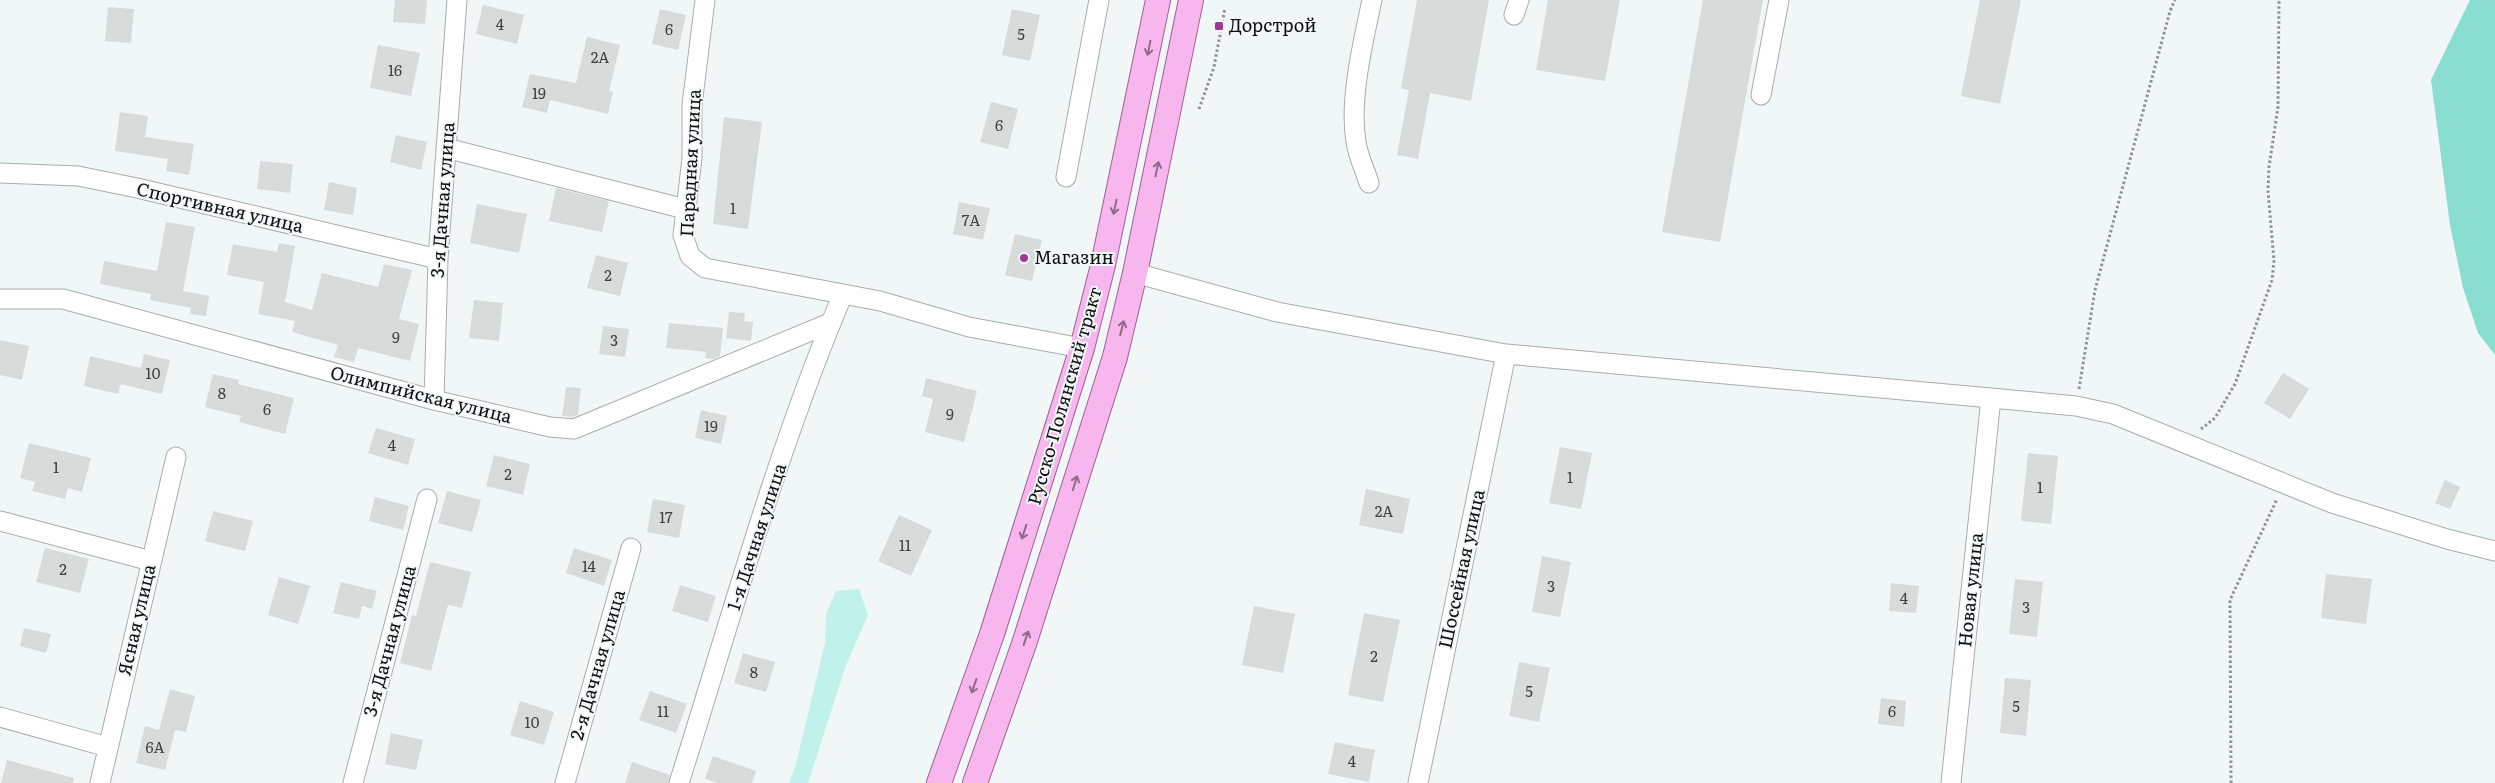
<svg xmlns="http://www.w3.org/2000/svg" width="2495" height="783" viewBox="0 0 2495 783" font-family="Literata,serif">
<rect width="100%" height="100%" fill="#f1f7f6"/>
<path fill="#c0f2ea" d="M859,589L868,615L846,665L808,783H789L796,764L825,643L826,614L836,591Z"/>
<path fill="#89ddd1" d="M2470,0H2495V355L2478,333L2463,288L2450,225L2431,80Z"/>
<path fill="#d7dcdb" d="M395,0H427L425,24L393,22Z
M1417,0H1489L1471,101L1430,93L1418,159L1397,155L1409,90L1401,88Z
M1548,0H1620L1605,81L1536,70Z
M1703,0H1763L1720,242L1662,232Z
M1980,0H2021L2000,104L1961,96Z
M483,5L524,15L517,44L476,34Z
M108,7L134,9L131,43L105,41Z
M660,9L686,15L678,50L652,44Z
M1012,9L1040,15L1030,61L1002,55Z
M587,37L620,45L609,91L613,92L608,114L550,100L547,113L522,107L530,74L576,83Z
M378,45L420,53L411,96L370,88Z
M991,102L1018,109L1008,149L980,142Z
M120,112L148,116L145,137L194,144L189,175L166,171L168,159L115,151Z
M724,117L762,122L748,229L713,224Z
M396,135L427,142L421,170L390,162Z
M260,161L293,164L290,193L257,189Z
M329,182L357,188L353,215L324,210Z
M556,188L609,201L602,232L549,221Z
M959,202L990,208L983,240L953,234Z
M477,204L527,214L519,253L470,243Z
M166,222L195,227L183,291L209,296L206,316L190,314L191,308L150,300L151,294L100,284L104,261L157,271Z
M1015,234L1042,240L1032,281L1005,275Z
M279,243L295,246L285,302L312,310L322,273L378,287L384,264L412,270L399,319L419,324L410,361L358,348L354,362L334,357L338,345L292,332L295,321L258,314L264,282L227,275L233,244L277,252Z
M596,255L628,263L620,296L587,288Z
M474,300L503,303L499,341L469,338Z
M729,312L745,313L744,321L753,322L751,341L726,338Z
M669,323L723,328L720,356L714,359L705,358L706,352L666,348Z
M603,326L629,329L625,357L599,354Z
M0,340L29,346L22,380L0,375Z
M144,354L170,360L162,394L121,384L118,394L84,386L90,356L141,368Z
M2283,373L2309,389L2290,419L2264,403Z
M213,374L239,380L238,384L294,398L285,434L239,422L241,416L205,407Z
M926,378L977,391L964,442L925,432L933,399L922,396Z
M566,387L581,388L578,415L572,417L562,416Z
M701,410L727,416L721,444L695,438Z
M376,428L415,439L408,465L368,453Z
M29,443L91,458L82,492L68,488L65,499L32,491L35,482L20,478Z
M1560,447L1592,453L1581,509L1549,503Z
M2028,453L2058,456L2051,524L2021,521Z
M494,455L530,464L523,495L486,486Z
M2445,480L2460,487L2450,509L2435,503Z
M1366,489L1410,499L1403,534L1359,525Z
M447,491L481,500L472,532L438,523Z
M375,497L409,506L403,530L369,521Z
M653,499L685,505L679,538L647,532Z
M213,511L253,521L245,551L205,541Z
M899,515L932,530L911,576L878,561Z
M45,548L89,559L80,593L36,582Z
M574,548L612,560L604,586L566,573Z
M1542,556L1571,562L1560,617L1532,612Z
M430,562L471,572L462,608L448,605L431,671L400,663L412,615L416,616Z
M2326,574L2372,579L2366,624L2321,618Z
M279,577L310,586L298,624L268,615Z
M2015,579L2043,582L2037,637L2009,634Z
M341,582L377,591L372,609L362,606L359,619L333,613Z
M1891,583L1919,586L1916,613L1889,611Z
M680,585L716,596L708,622L672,611Z
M1254,606L1295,614L1283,673L1242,665Z
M1364,613L1400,620L1383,702L1348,695Z
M24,628L51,634L46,653L20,646Z
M743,653L775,662L766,692L734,683Z
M1519,662L1550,668L1539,722L1509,716Z
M2005,678L2031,680L2026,736L2000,733Z
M170,689L195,696L186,732L175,730L165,770L136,763L145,726L159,730Z
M650,691L687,704L676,733L639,720Z
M1881,698L1906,701L1904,727L1878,724Z
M520,701L554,712L544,745L510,735Z
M391,733L423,740L416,770L385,764Z
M1335,742L1375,750L1369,782L1328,774Z
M713,756L756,771L752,783H718L705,779Z
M7,760L74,778L73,783H1Z
M632,762L670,775L668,783H625Z"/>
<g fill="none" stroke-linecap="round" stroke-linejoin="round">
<g stroke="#a8adac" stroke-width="21">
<path id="minor" d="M705,0L692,105V158L683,235L690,256L705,268L880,301L969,327L1082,348
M1514,15L1519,0
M1761,95L1779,0
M446,148L685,209
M0,173L78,176L137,188L438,259
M1066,177L1099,0
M1369,183C1365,170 1358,156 1356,142C1349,99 1363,43 1372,0
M1135,273L1277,312L1506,354L1991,398L2076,406L2113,414L2332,503L2447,539L2495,551
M0,299H63L434,400L550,427L574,429L830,323
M434,400L438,259L457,0
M0,521L151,561
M0,717L108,747
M100,783L176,457
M353,783L427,499
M565,783L631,548
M679,783C731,619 776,452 843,294
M1418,783L1506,354
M1951,783L1991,398"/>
</g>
<g stroke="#a15d98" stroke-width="26">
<path id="major" d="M939,783L992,634L1082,348L1103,265L1158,0
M975,783L1024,644L1115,357L1135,273L1191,0"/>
</g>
<path stroke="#8f9392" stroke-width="3" stroke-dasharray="2.5 2.5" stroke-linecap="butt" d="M1199,109L1214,67L1225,8
M2079,389L2095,290L2170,11L2175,0
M2201,429L2215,418L2235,384L2272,280L2274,261L2268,191L2269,167L2278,107L2279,0
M2231,783L2230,600L2277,499"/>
<use href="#minor" stroke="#fff" stroke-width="19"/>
<use href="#major" stroke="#f7b7ee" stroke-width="24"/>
</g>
<defs><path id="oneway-shaft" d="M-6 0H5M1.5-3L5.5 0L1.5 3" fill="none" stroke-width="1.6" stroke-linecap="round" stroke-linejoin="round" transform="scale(1.25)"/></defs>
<g stroke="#8e6b89">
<use href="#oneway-shaft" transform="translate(1149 48) rotate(101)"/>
<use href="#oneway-shaft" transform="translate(1157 169) rotate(-78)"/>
<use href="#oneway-shaft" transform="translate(1115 207) rotate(102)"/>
<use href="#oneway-shaft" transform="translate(1122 328) rotate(-76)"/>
<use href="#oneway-shaft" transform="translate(1075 483) rotate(-73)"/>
<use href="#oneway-shaft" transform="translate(1024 532) rotate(108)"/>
<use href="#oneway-shaft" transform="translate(1026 638) rotate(-72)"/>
<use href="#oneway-shaft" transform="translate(974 686) rotate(109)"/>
</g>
<g fill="#a23797" stroke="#f1f7f6" stroke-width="2">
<rect x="1214" y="21" width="10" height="10" rx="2.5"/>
<circle cx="1024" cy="258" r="5"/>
</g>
<g text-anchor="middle" stroke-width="4" stroke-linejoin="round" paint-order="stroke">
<g font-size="15" fill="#404241">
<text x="500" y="30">4</text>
<text x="669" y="35">6</text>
<text x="1021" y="40">5</text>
<text x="600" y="63">2А</text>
<text x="395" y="76">16</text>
<text x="539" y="99">19</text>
<text x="999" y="131">6</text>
<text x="733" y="214">1</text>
<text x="971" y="226">7А</text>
<text x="608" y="281">2</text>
<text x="396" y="343">9</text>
<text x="614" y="346">3</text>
<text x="153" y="379">10</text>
<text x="222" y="399">8</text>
<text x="267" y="415">6</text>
<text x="950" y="420">9</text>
<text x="711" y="432">19</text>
<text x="392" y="451">4</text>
<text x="56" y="473">1</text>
<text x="508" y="480">2</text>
<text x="1570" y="483">1</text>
<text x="2040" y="493">1</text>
<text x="1384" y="517">2А</text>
<text x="666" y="523">17</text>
<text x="905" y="551">11</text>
<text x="589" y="572">14</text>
<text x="63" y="575">2</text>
<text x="1551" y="592">3</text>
<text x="1904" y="604">4</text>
<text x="2026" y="613">3</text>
<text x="1374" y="662">2</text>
<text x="754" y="678">8</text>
<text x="1529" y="697">5</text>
<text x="2016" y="712">5</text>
<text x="663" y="717">11</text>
<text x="1892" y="717">6</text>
<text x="532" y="728">10</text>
<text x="155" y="753">6А</text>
<text x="1352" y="767">4</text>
</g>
<g font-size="18" fill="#0d0e0e" stroke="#f1f7f6" text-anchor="start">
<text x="1229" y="32">Дорстрой</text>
<text x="1034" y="264">Магазин</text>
</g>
<g font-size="18" fill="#0d0e0e" stroke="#f1f7f6">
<text transform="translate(691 163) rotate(-87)" y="6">Парадная улица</text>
<text transform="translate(443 200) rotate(-86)" y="6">3-я Дачная улица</text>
<text transform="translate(220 208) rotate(13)" y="6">Спортивная улица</text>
<text transform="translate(421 395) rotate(14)" y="6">Олимпийская улица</text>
<text transform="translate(1065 396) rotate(-74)" y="6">Русско-Полянский тракт</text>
<text transform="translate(757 537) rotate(-72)" y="6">1-я Дачная улица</text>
<text transform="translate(1462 569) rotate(-78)" y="6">Шоссейная улица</text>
<text transform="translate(1971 590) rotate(-84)" y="6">Новая улица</text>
<text transform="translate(137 620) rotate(-77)" y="6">Ясная улица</text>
<text transform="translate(390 641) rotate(-75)" y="6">3-я Дачная улица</text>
<text transform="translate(598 665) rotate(-74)" y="6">2-я Дачная улица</text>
</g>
</g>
</svg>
